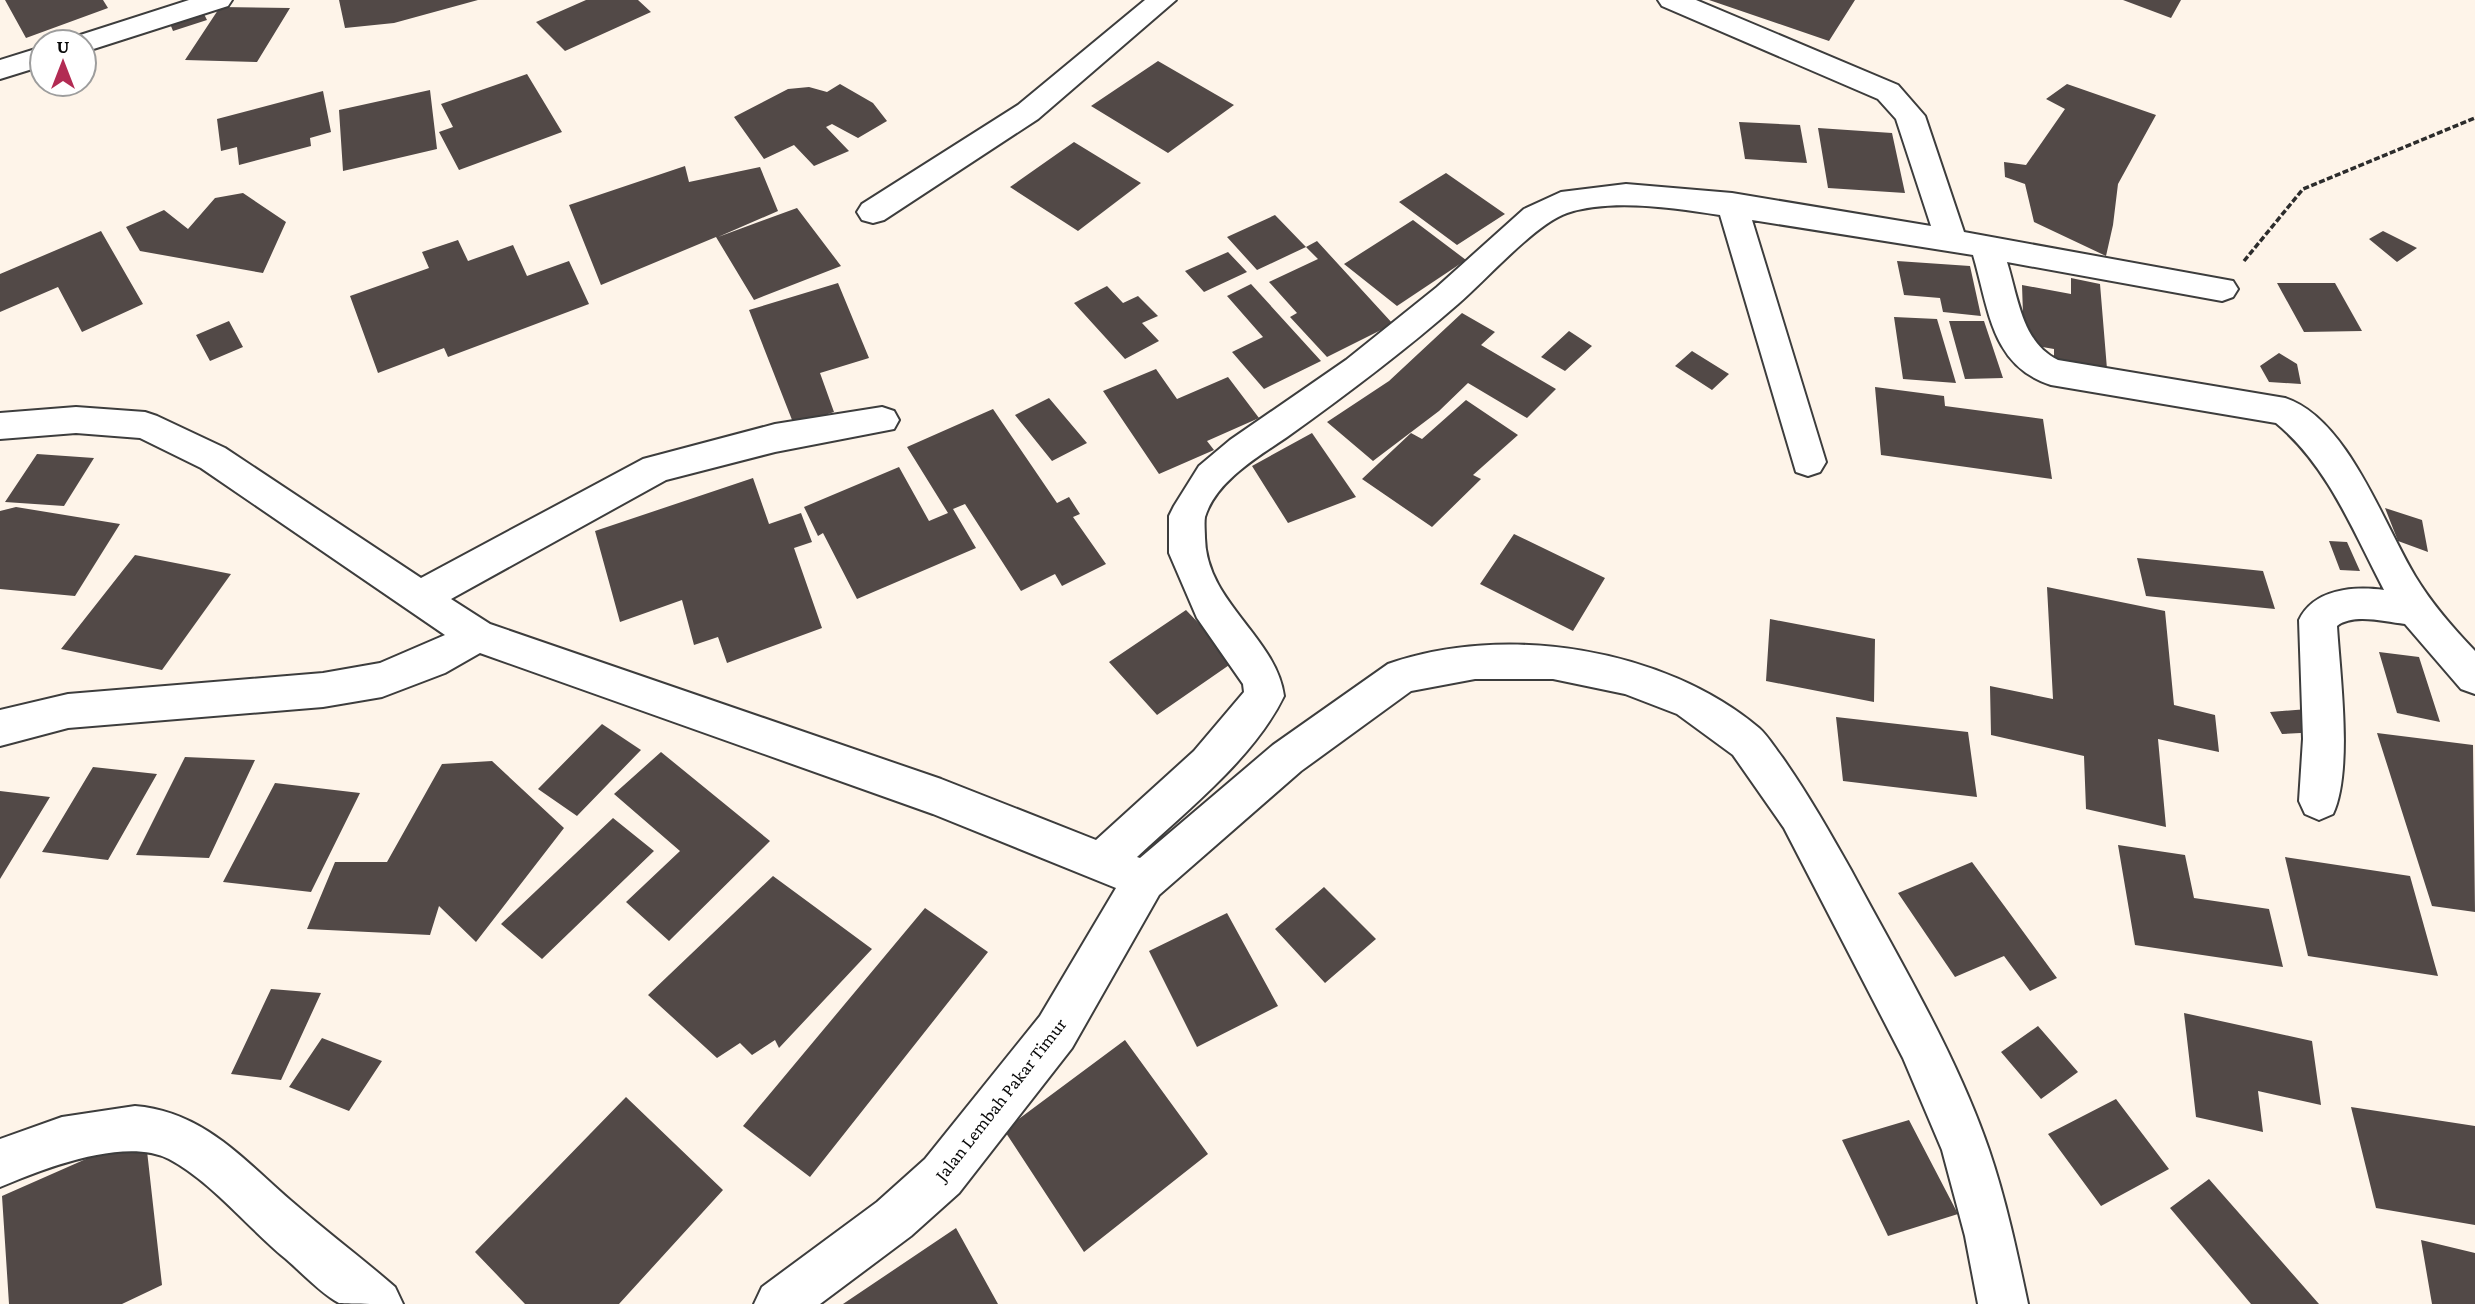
<svg xmlns="http://www.w3.org/2000/svg" width="2475" height="1304" viewBox="0 0 2475 1304" font-family="'Crimson Pro',serif">
<rect width="100%" height="100%" fill="#fef4e9"/>
<path fill="#524947" d="M5,0H103L108,8L26,38Z
M339,0H478L394,23L345,28Z
M586,0H638L651,12L565,51L536,22Z
M1709,0H1855L1829,41Z
M2123,0H2181L2171,18Z
M220,7L290,8L257,62L185,60Z
M202,10L207,20L173,31L169,21Z
M1158,61L1234,105L1168,153L1091,106Z
M527,74L562,132L459,170L439,132L453,127L441,104Z
M840,84L873,103L887,121L858,138L832,124L826,127L849,151L814,166L794,145L764,159L734,117L788,89L809,87L827,92Z
M2067,84L2156,115L2118,184L2113,225L2106,256L2034,222L2025,184L2005,177L2004,162L2026,165L2065,109L2046,99Z
M430,90L437,149L343,171L339,110Z
M323,91L331,132L310,138L311,146L239,165L237,147L221,151L217,119Z
M1739,122L1800,125L1807,163L1745,159Z
M1818,128L1892,133L1905,193L1828,188Z
M1074,142L1141,183L1078,231L1010,187Z
M685,166L689,182L760,167L778,211L718,237L797,208L841,266L754,300L716,237L601,285L569,205Z
M1446,173L1505,214L1457,245L1399,202Z
M243,193L286,222L263,273L140,251L126,227L164,210L188,229L215,198Z
M1275,215L1306,247L1257,270L1227,237Z
M1413,220L1466,260L1397,306L1344,264Z
M101,231L143,304L82,332L58,287L0,312V274Z
M2383,231L2417,248L2397,262L2369,239Z
M458,240L468,261L513,245L527,276L569,261L589,304L448,357L444,348L378,373L350,296L429,268L422,252Z
M1317,241L1393,324L1327,357L1290,317L1297,313L1269,282L1318,259L1306,247Z
M1228,252L1247,272L1204,292L1185,271Z
M1897,261L1970,266L1981,316L1943,312L1940,298L1904,295Z
M2071,278L2100,284L2107,369L2054,359V349L2024,344L2022,285L2071,294Z
M838,283L869,358L820,373L834,412L794,425L749,310Z
M2277,283H2335L2362,331L2304,332Z
M1251,284L1321,361L1264,389L1232,352L1263,337L1227,296Z
M1107,286L1123,303L1138,296L1158,316L1142,323L1159,341L1125,359L1074,303Z
M1462,313L1495,332L1481,345L1556,389L1527,418L1468,383L1439,411L1373,461L1327,422L1389,381Z
M1894,317L1937,319L1956,383L1903,379Z
M229,321L243,347L210,361L196,335Z
M1949,321H1984L2003,378L1965,379Z
M1569,331L1592,346L1565,371L1541,357Z
M1692,351L1729,374L1712,390L1675,366Z
M2279,353L2297,364L2301,384L2269,382L2260,366Z
M1156,369L1177,399L1228,377L1259,418L1207,441L1214,450L1159,474L1103,391Z
M1875,387L1944,396L1945,406L2043,419L2052,479L1881,455Z
M1049,398L1087,443L1052,461L1015,415Z
M1466,400L1518,435L1473,475L1481,479L1432,527L1362,479L1411,433L1422,439Z
M993,409L1057,503L1069,497L1080,514L1073,517L1106,564L1062,586L1055,574L1021,591L965,504L953,509L976,548L857,599L823,533L818,536L804,507L899,467L929,521L948,513L907,447Z
M1312,433L1356,497L1288,523L1252,466Z
M37,454L94,458L64,506L5,502Z
M753,478L769,524L801,513L812,542L794,548L822,628L727,663L718,637L694,645L682,600L620,622L595,531Z
M16,507L120,524L75,596L0,589V511Z
M2385,508L2422,520L2428,552L2398,541Z
M1514,534L1605,578L1573,631L1480,584Z
M2329,541L2347,542L2360,571L2340,570Z
M135,555L231,574L162,670L61,649Z
M2137,558L2263,571L2275,609L2146,596Z
M2047,587L2165,611L2174,705L2215,715L2219,752L2158,739L2166,827L2086,809L2084,756L1991,735L1990,686L2053,699Z
M1186,610L1235,661L1157,715L1109,662Z
M1770,619L1875,639L1874,702L1766,681Z
M2379,652L2419,657L2440,722L2397,713Z
M2308,709L2320,732L2282,734L2270,712Z
M1836,717L1968,732L1977,797L1843,781Z
M602,724L641,750L577,816L538,789Z
M2377,733L2473,745L2475,912L2432,906Z
M661,752L770,841L669,941L626,902L680,851L614,794Z
M185,757L255,760L209,858L136,855Z
M492,761L564,828L476,942L439,906L430,935L307,929L335,862H387L442,764Z
M93,767L157,774L108,860L42,852Z
M275,783L360,793L311,892L223,882Z
M0,791L50,797L0,879Z
M613,818L654,851L542,959L501,924Z
M2118,845L2185,855L2194,898L2269,909L2283,967L2135,945Z
M2285,857L2410,876L2438,976L2308,956Z
M1972,862L2011,915L2057,978L2030,991L2004,956L1955,977L1898,893Z
M773,876L872,949L779,1048L775,1040L752,1055L740,1043L717,1058L648,995Z
M1324,887L1376,939L1325,983L1275,929Z
M925,908L988,952L810,1177L743,1126Z
M1227,913L1278,1006L1197,1047L1149,951Z
M271,989L321,993L281,1080L231,1074Z
M2184,1013L2312,1041L2321,1105L2258,1091L2263,1132L2196,1117Z
M2038,1026L2078,1072L2041,1099L2001,1052Z
M322,1038L382,1061L349,1111L289,1087Z
M1125,1040L1208,1154L1084,1252L1004,1130Z
M626,1097L723,1190L619,1304H525L475,1252Z
M2116,1099L2169,1169L2101,1206L2048,1134Z
M2351,1107L2475,1126V1225L2376,1208Z
M1909,1120L1958,1214L1888,1236L1842,1140Z
M145,1133L162,1285L122,1304H9L2,1196Z
M2209,1179L2319,1304H2251L2170,1208Z
M956,1228L998,1304H843Z
M2421,1240L2475,1253V1304H2432Z"/>
<g fill="none" stroke-linecap="round" stroke-linejoin="round">
<g stroke="#3d3d3d" stroke-width="4">
<path id="minor" d="M189,0H232L228,6L84,52V42H71L74,37Z
M1145,0H1176L1038,119L884,220L873,223L862,220L857,212L862,204L1018,105Z
M1658,0H1696L1898,85L1925,116L1964,232L2233,281L2238,289L2233,297L2222,301L2007,262C2018,297 2022,343 2058,360L2285,398C2347,418 2383,523 2415,576C2432,604 2452,627 2475,651V694L2461,689L2405,624C2385,622 2354,613 2337,626C2340,675 2353,771 2333,814L2319,820L2305,814L2299,801L2303,739L2299,620C2314,589 2353,586 2384,590C2353,531 2328,466 2276,423L2051,385C1991,366 1989,309 1973,255L1752,220L1826,462L1820,472L1808,476L1796,472L1720,215C1675,208 1611,198 1567,213C1535,224 1486,280 1458,304C1403,352 1346,395 1287,437C1258,457 1216,481 1205,517C1204,523 1205,532 1205,538C1206,602 1276,637 1284,696C1254,758 1187,810 1137,857L1140,858L1273,745L1388,664C1504,623 1665,648 1759,728C1768,736 1775,748 1782,757C1808,794 1829,831 1851,870C1899,960 1956,1053 1989,1150C2006,1200 2017,1252 2028,1304H1978L1965,1236L1942,1150L1903,1058L1784,828L1733,755L1677,714L1625,694L1553,679H1475L1411,691L1301,771L1159,895L1072,1048L959,1193L911,1236L820,1304H754L762,1287L877,1202L925,1159L1040,1016L1116,888L933,814L480,653L445,673L382,697L323,707L68,728L0,746V710L68,694L323,673L380,663L445,635L201,468L140,438L76,433L0,439V413L76,407L145,412L157,416L225,448L421,578L643,459L775,424L882,407L894,411L899,420L894,429L775,452L666,480L451,599L490,624L941,779L1096,840L1194,751L1244,692L1243,684L1197,618L1169,553V516L1174,506L1199,466L1230,440L1346,360L1437,287L1524,209L1561,192L1626,184L1732,193L1931,226L1896,119L1878,99L1662,6Z
M42,47V66L0,79V60Z
M135,1106C206,1112 245,1162 296,1205C328,1233 363,1259 395,1287L403,1304C389,1304 350,1304 339,1303C323,1295 301,1272 286,1259C249,1229 211,1181 169,1159C125,1136 42,1169 0,1187V1139L62,1117Z"/>
</g>
<path stroke="#2c2c2c" stroke-width="3.5" stroke-dasharray="6 2.5" stroke-linecap="butt" d="M2244,261L2303,189L2475,118"/>
<use href="#minor" fill="#fff" fill-rule="evenodd"/>
</g>
<g text-anchor="middle" stroke-width="7" stroke-linejoin="round" paint-order="stroke">
<g font-size="19" fill="#0a0a0a" stroke="#fff">
<text transform="translate(1000 1099) rotate(-52)" y="7">Jalan Lembah Pakar Timur</text>
</g>
</g>
<g transform="translate(63 63)"><circle r="33" fill="#ffffff" stroke="#9d9d9d" stroke-width="2"/>
<path d="M0-5L12 26L0 18L-12 26Z" fill="#b22b53"/>
<text y="-10" font-size="19" font-weight="bold" text-anchor="middle" fill="#0a0a0a">U</text>
</g>
</svg>
